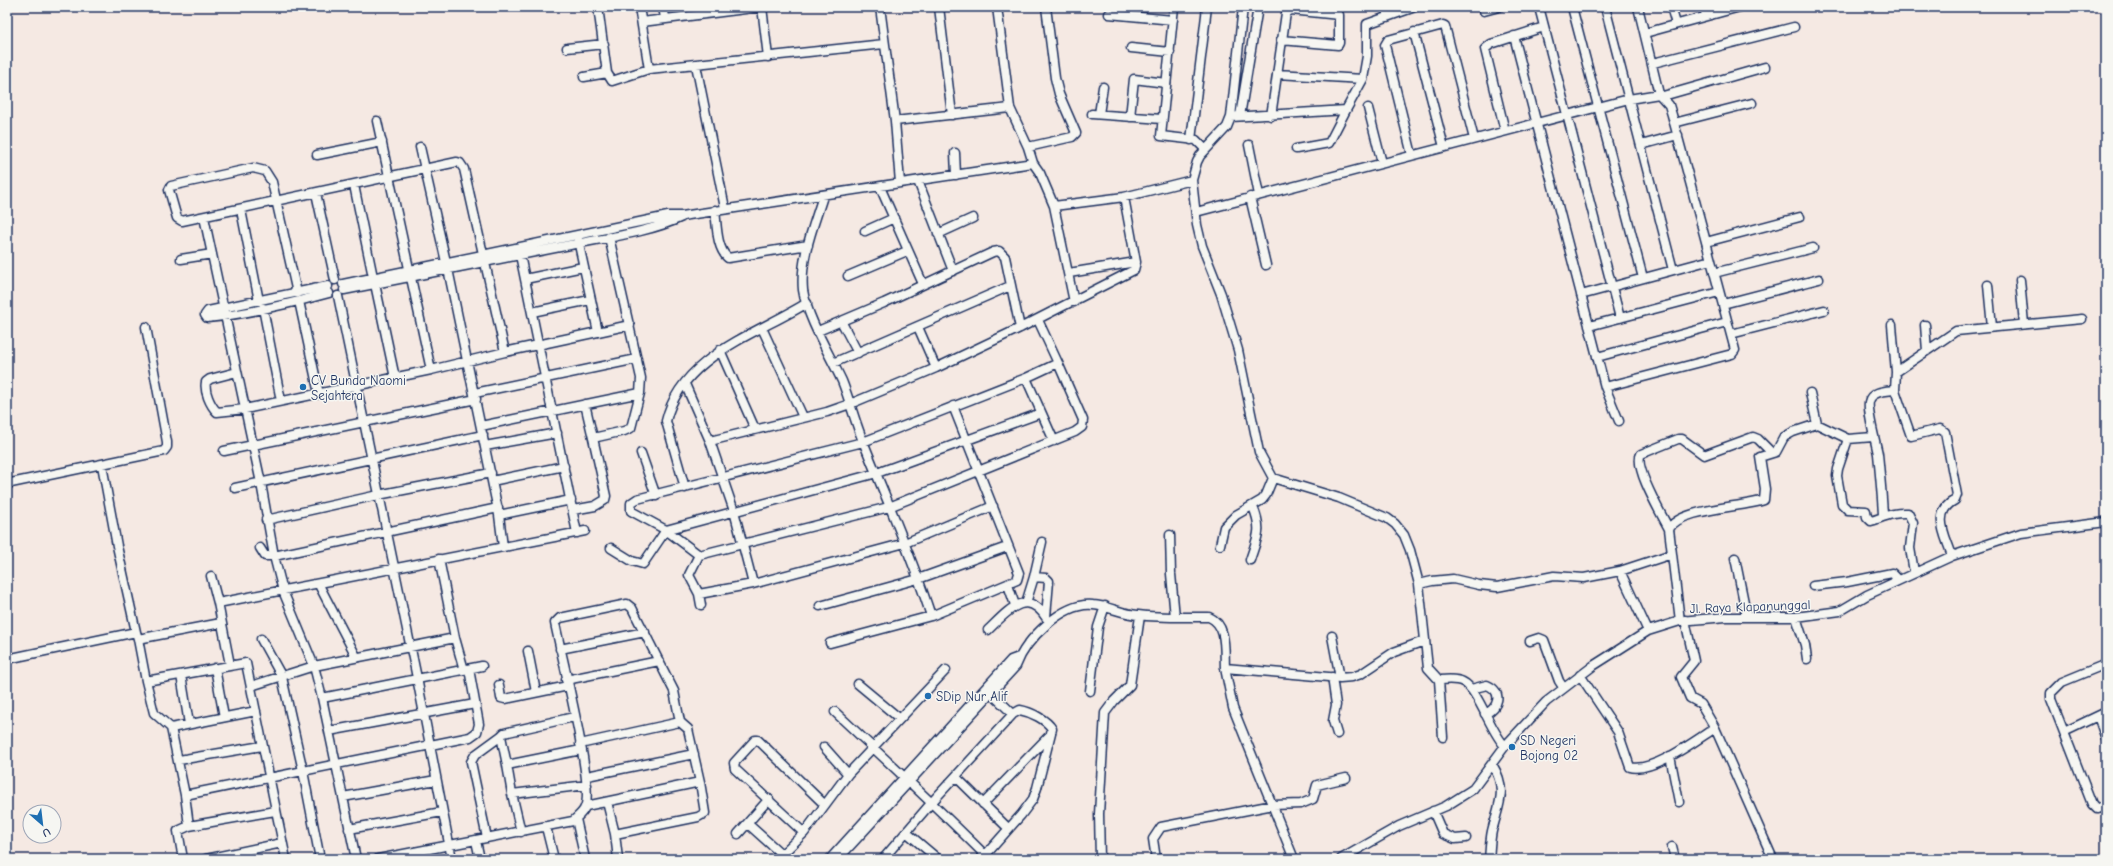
<svg xmlns="http://www.w3.org/2000/svg" width="2113" height="866" viewBox="0 0 2113 866" font-family="'Comic Neue',sans-serif">
<rect width="100%" height="100%" fill="#f5e9e3"/>
<filter id="ink" filterUnits="userSpaceOnUse"><feTurbulence type="fractalNoise" baseFrequency=".025" numOctaves="2"/><feDisplacementMap in="SourceGraphic" scale="8" xChannelSelector="R" yChannelSelector="G"/><feConvolveMatrix kernelMatrix="1 2 1 2 8 2 1 2 1" color-interpolation-filters="sRGB"/></filter>
<g filter="url(#ink)">
<g fill="none" stroke-linecap="round" stroke-linejoin="round">
<g stroke="#1b2f5e" stroke-width="11">
<path id="minor" d="M598,7L607,73L612,81L649,69L884,44
M639,7L649,69
M663,7L665,18
M762,7L768,57
M880,7L895,121L900,183
M939,7L952,115
M997,7L1010,108L1028,147L1033,163L1040,173L1054,206L1074,302
M1174,7L1161,136L1196,140L1205,149
M1243,7L1231,117L1227,127L1200,156L1197,162L1192,180L1197,225L1202,246L1221,294L1238,350L1259,452L1273,478L1339,498L1387,518L1395,524L1404,535L1410,550L1419,584L1428,668L1439,680C1447,680 1455,678 1463,682C1478,689 1491,733 1505,746
M1384,7L1389,15
M1539,7L1620,318
M1572,7L1643,278
M1605,7L1673,270
M1638,7L1659,94
M1671,7L1676,24
M1704,7L1706,16
M1484,11L1499,7
M1109,14L1173,20
M642,22L761,7
M1414,32L1444,147
M1645,33L1740,7
M1514,36L1605,387L1619,421
M567,48L604,44
M1131,48L1170,52
M1653,63L1794,27
M696,65L725,208
M1277,74L1363,79
M584,77L607,73
M1663,96L1765,67
M1368,108L1382,163
M1092,114L1162,119
M1099,114L1103,87
M1240,116L1258,7
M1271,116L1286,13L1291,10L1339,15V43L1338,45L1281,40
M1130,117L1134,79L1166,83
M1231,117L1346,110L1363,79L1367,56V24L1415,7
M377,121L431,370
M895,121L1010,108
M1674,123L1752,103
M1505,131L1485,49L1491,44L1544,27
M1191,140L1207,7
M1249,145L1259,195
M1641,145L1678,135
M420,147L446,262
M1028,147L1072,137L1076,133L1059,94L1055,78L1046,7
M1296,149L1329,143L1346,110
M955,153L956,175
M317,155L382,142
M1412,155L1385,45L1388,40L1443,25L1445,26L1474,139
M918,181L953,271
M354,185L373,277
M880,187L923,284
M316,193L335,280
M823,196C814,225 800,258 803,290C807,318 830,355 842,381C850,401 855,422 863,441C886,499 912,556 931,616
M1250,197L1266,265
M1054,206L1124,197L1192,180
M241,210L259,301
M715,210C717,224 716,248 728,258L808,245
M1196,212L1629,99L1659,94L1669,105L1672,115L1735,350L1732,354L1605,387
M204,217L261,483L274,556L283,591L314,666L322,698L356,859
M865,231L894,218
M938,234L973,218
M578,240L598,332
M1706,242L1800,217
M519,250L577,533
M181,259L212,254
M448,269L499,515L503,547
M1069,273L1136,262
M1714,273L1813,248
M848,276L907,251
M525,279L583,267
M2020,280L2024,324
M343,284L668,216H682L1033,163
M375,284L395,378
M1988,285L1992,327
M328,286L208,311L205,315L207,318C248,314 289,304 329,293
M344,290C419,275 495,260 570,245C604,238 651,232 682,217
M297,293L272,182L265,171L253,168L171,186L169,190L177,218L182,221L457,162L460,163L464,169L505,352
M1581,295L1711,260
M338,296L417,678L452,859
M299,301L319,394
M1723,304L1819,279
M263,308L281,401
M532,312L590,300
M1038,320L1058,363
M841,321L858,353
M1892,325L1896,372
M1925,325L1927,351
M1589,326L1719,292
M918,327L936,368
M762,328L803,417
M818,331L884,303L993,252L999,251L1005,257L1020,328
M1731,334L1824,310
M720,350L755,429
M1597,357L1727,322
M833,363L1010,286
M237,372L210,379L206,382C204,391 210,405 217,412L245,409L431,370L505,352L630,325
M1026,378L1054,441
M685,384L710,441L734,511L753,584
M475,393L637,359
M585,404L593,438
M1817,424L1848,439L1873,437
M481,426L640,393
M1848,439L1838,469L1837,476L1842,504L1848,510L1866,511L1867,517L1871,521C1884,517 1893,512 1908,513L1913,523L1910,548L1914,572
M710,441L827,412L850,404L936,368L1020,328L1130,272L1134,270L1136,262L1124,197
M485,446L557,433
M224,451L476,399
M641,453L656,496
M102,465L117,546L136,632
M492,481L564,466
M11,483L164,451L167,447V442L146,327
M235,488L483,435
M685,488L666,421C681,356 757,334 807,303
M573,510L595,506L605,500L606,496L593,438L624,431L631,428L640,393L641,378L609,237
M499,515L571,500
M1883,515C1882,495 1880,474 1878,454C1876,443 1867,412 1869,402C1871,391 1886,391 1895,390
M266,520L378,495L491,473
M1669,529C1662,515 1633,467 1641,454L1678,439H1682L1704,455L1753,437L1758,439L1772,453
M1170,535L1171,574L1175,617
M1042,542L1034,577L1046,578L1049,581L1046,617
M1220,545L1224,527L1236,515L1262,500L1266,495L1273,478
M260,548L265,556H274L498,508
M611,548L632,561L643,564L666,530L877,473L1041,413
M1672,554L1669,529C1680,508 1741,508 1764,500L1765,489L1760,457L1776,452L1784,437L1793,432L1817,424L1810,393
M699,555L666,530L631,511V503L637,499L863,442L1026,378L1058,363L1083,420L1082,427L1075,432L889,507L699,555L689,575L699,594L701,605
M1952,556C1947,538 1930,513 1955,500L1957,495L1945,432L1940,429L1911,436L1895,390L1896,372L1956,331L2082,319
M1735,558L1747,617
M439,559L455,638L464,670
M1250,560C1257,538 1263,530 1253,507
M1620,571L1648,631
M211,576L218,603
M1419,584L1432,581L1453,579L1479,585L1497,587L1554,576L1584,578L1620,571L1672,554L1680,621
M319,585L356,656
M1008,585L1015,605
M1813,586L1847,582L1892,573L1897,578L1894,582
M699,594L753,584L905,543L993,506
M1026,603L1034,577
M820,606L918,579L1007,547
M1796,617L1805,645L1807,659
M1685,620L1694,661L1681,677L1690,698L1701,704L1715,728L1773,859
M988,630C1007,612 1027,586 1047,619
M1332,636L1340,678
M261,639L282,677L303,771L320,859
M1530,641L1539,638L1544,640L1559,681L1563,687
M830,643L931,616L1017,580L1019,573L953,406
M560,649L645,632
M528,651L536,692
M7,659L136,632L138,639
M2106,664L2062,682L2051,693V699L2092,804L2097,809L2106,806
M230,665L218,603L585,531
M215,668L224,717
M1225,668L1233,708L1294,859
M181,675L189,724
M1580,675L1618,732L1630,767C1653,773 1696,740 1715,728
M1332,677L1336,705L1333,721L1337,734
M566,680L659,661
M1439,680L1443,737
M146,681L138,639L221,623
M858,684L899,718
M499,685L501,698L505,699L568,686
M251,686L314,666L455,638
M1471,689L1487,685C1504,692 1498,708 1485,714
M988,690L1013,714
M1090,691L1098,627L1105,606
M322,698L482,666
M835,712C885,759 936,806 985,855
M2098,716L2106,739
M171,728L256,711
M329,731L475,704
M2064,732L2106,712
M501,736L504,733L574,717
M580,744L680,722
M824,747L848,774
M1670,756L1679,802
M179,760L262,746
M587,776L694,754
M956,777L1008,828
M512,794L587,785
M185,795L470,737L477,732L479,724L469,669
M343,797L436,780
M983,804L1048,737
M586,806L700,782
M275,811L189,826L185,795L171,728L154,713L146,681L246,663L286,859
M1433,811L1443,834L1455,839L1466,838
M576,819L585,859
M748,824L787,859
M546,827L554,859
M349,829L442,812
M521,832L512,794L507,765L581,750
M906,832L938,859
M804,833L735,769L734,763L755,740H758L825,805
M615,834L618,859
M738,834L769,799
M487,838L471,762L475,755L501,736L507,765
M476,841L480,859
M1672,847L1675,859
M183,859L178,831L189,826
M206,859L282,843
M378,859L573,821C577,817 583,813 585,807C595,786 561,655 555,623L560,618L627,604L632,608L674,691L680,722L688,729L700,782L705,813L698,817L615,834L607,802
M777,859L804,833L848,774L946,670
M830,859L1011,660L1019,657
M838,859L1016,666C1026,639 1063,602 1093,605C1109,606 1122,614 1138,615C1161,618 1185,617 1209,617C1228,625 1224,651 1225,668L1340,678L1352,677L1361,674L1394,652L1424,641
M883,859L932,802L1013,714L1020,710C1031,712 1047,720 1052,729L1037,788L1033,799L1021,815L982,859
M1100,859L1099,814L1105,713L1114,701L1130,685L1140,616
M1156,859L1153,839L1161,827L1273,805L1301,804L1313,799L1317,785L1346,778
M1341,859L1399,826L1446,806L1473,789L1505,746L1546,702L1593,666L1648,631L1680,621L1726,617H1796L1840,611L1867,595L1952,556L2021,533L2106,522
M1489,859C1490,850 1490,840 1492,831C1499,803 1508,790 1492,764"/>
</g>
<use href="#minor" stroke="#f6f6f2" stroke-width="8"/>
</g>
</g>
<g fill="#1f6fb2" stroke="#f6f6f2" stroke-width="1.5">
<circle cx="303" cy="387" r="4"/>
<circle cx="928" cy="696" r="4"/>
<circle cx="1512" cy="747" r="4"/>
</g>
<g text-anchor="middle" stroke-width="3" stroke-linejoin="round" paint-order="stroke">
<g font-size="13" fill="#1b2f5e" stroke="#f6f6f2" text-anchor="start">
<text x="311" y="385">CV Bunda Naomi<tspan x="311" dy="15">Sejahtera</tspan></text>
<text x="936" y="701">SDip Nur Alif</text>
<text x="1520" y="745">SD Negeri<tspan x="1520" dy="15">Bojong 02</tspan></text>
</g>
<g font-size="13" fill="#1b2f5e" stroke="#f6f6f2">
<text transform="translate(1750 606) rotate(-2)" y="5">Jl. Raya Klapanunggal</text>
</g>
</g>
<rect width="2113" height="866" fill="none" stroke="#f6f6f2" stroke-width="24"/>
<rect x="12" y="12" width="2089" height="842" fill="none" stroke="#1b2f5e" stroke-width="1.5" filter="url(#ink)"/>
<g transform="translate(42 824) rotate(152)"><circle r="19" fill="#f6f6f2" stroke="#9ea6b7"/>
<path d="M0-3L7 15L0 10L-7 15Z" fill="#1f6fb2"/>
<text y="-6" font-size="11" font-weight="bold" text-anchor="middle" fill="#1b2f5e">U</text>
</g>
</svg>
